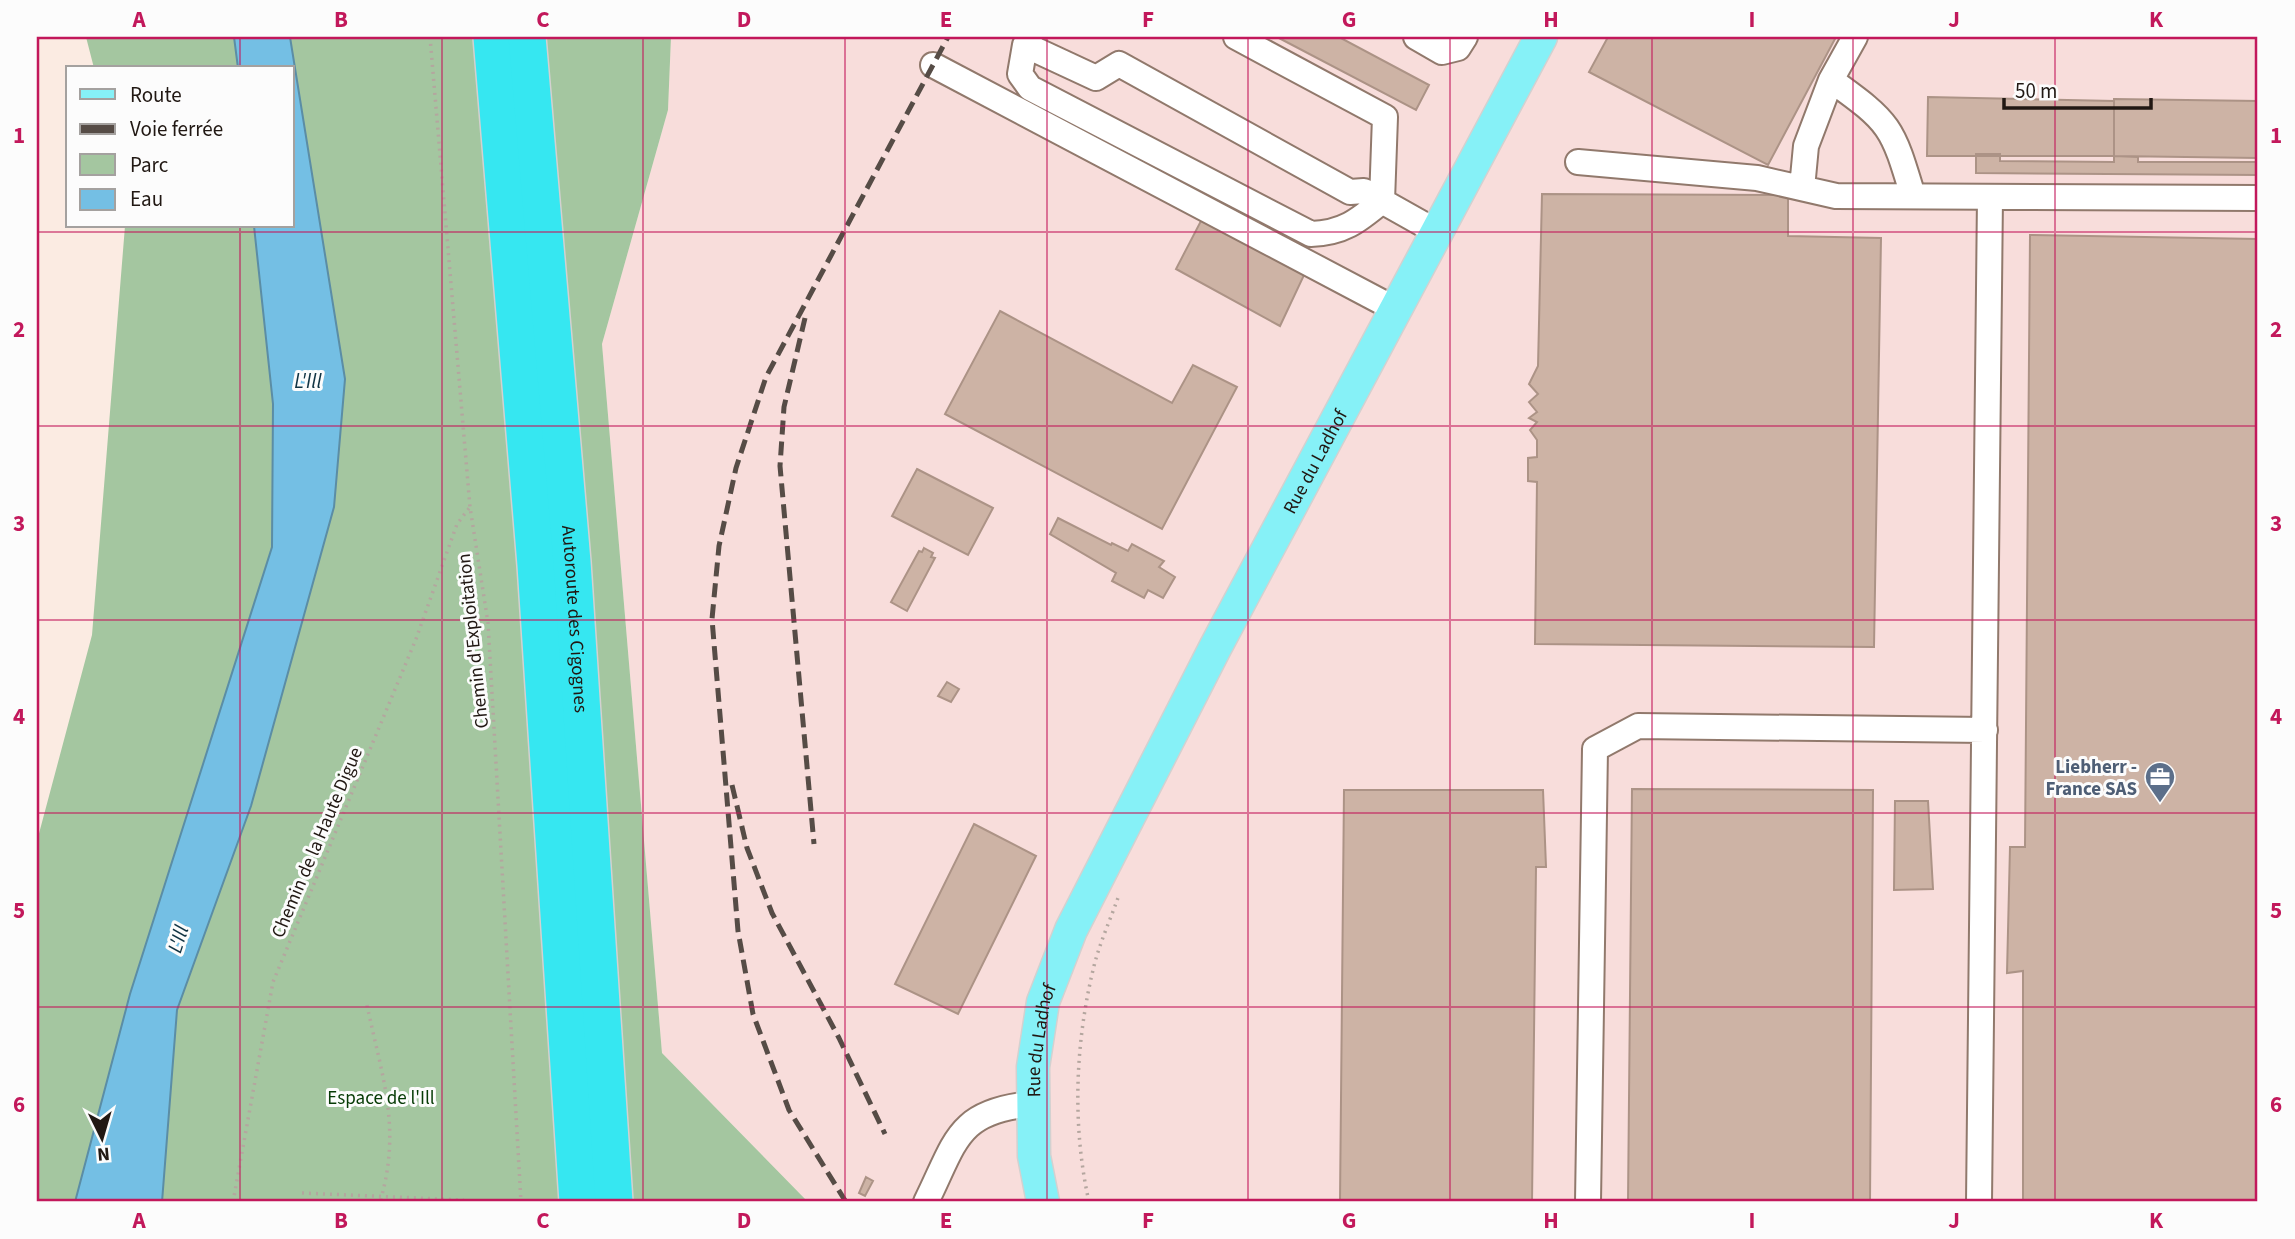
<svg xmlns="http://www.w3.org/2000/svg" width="2295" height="1239" viewBox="0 0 2295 1239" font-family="'Source Sans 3',sans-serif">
<rect width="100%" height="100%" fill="#fbebe2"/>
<path fill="#f8dddb" d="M671,37H2258V1202H808L662,1053L602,344L668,110Z"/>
<path fill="#a4c6a0" d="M86,37H234L238,68H94Z
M290,37H671L668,110L602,344L662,1053L808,1202H162L177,1010L251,806L334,507L345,379Z
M125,226H254L273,404L272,546L130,994L75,1202H37V841L92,635Z"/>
<path fill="#74bfe4" stroke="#5b8da5" stroke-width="2" d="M234,37H290L345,379L334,507L251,806L177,1010L162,1202H75L130,994L272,547L273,404L254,226H292V68H238Z"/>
<path fill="#cdb3a5" stroke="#ac9386" stroke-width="2" d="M1277,37H1339L1429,85L1416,110Z
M1608,37H1836L1768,165L1589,72Z
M1928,97L2114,101V156H1927Z
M2114,99L2258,101V158L2114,156Z
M1976,154H2000V161L2114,162V156L2138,157V162H2258V175L1976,173Z
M1542,194L1788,195V236L1881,238L1874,647L1535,644L1537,482L1528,481V458L1537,457V440L1530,430L1537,422L1529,418L1537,412L1529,402L1538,394L1529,384L1538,366Z
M1203,217L1305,273L1280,326L1176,269Z
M2030,235L2258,239V1202H2023V971L2007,973L2010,847H2025Z
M1000,311L1172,403L1193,365L1237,387L1162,529L945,414Z
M917,469L993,508L968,555L892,516Z
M1058,518L1111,545L1112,543L1128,551L1132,544L1164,561L1159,567L1175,577L1163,598L1148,590L1144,598L1112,581L1116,573L1050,534Z
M924,548L933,553L931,557L935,558L907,611L891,602L919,551L922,552Z
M947,682L959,689L951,702L938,696Z
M1632,789L1873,790L1870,1202H1628Z
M1344,790H1543L1546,867H1536L1532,1202H1340Z
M1895,801H1928L1933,889L1894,890Z
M974,824L1036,856L958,1014L895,984Z
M866,1177L873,1181L865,1196L859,1193Z"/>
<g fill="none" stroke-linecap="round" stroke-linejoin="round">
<g stroke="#91796c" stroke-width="28">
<path id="minor" d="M1030,37L1025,45L1020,74L1030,88L1311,234C1343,233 1358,221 1382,201L1385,117L1236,37
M1416,37L1442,52L1458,48L1465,37
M1025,45L1096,78L1119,64L1350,192L1364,191L1437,232
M933,65L1395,309
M1831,80C1891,123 1892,126 1913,196
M1578,162L1757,178L1836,196L2258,198
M1802,188L1806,146L1831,80L1855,37
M926,1202C956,1142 956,1111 1032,1104
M1588,1202L1595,749L1638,726L1985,730
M1979,1202L1990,197"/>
</g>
<g stroke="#d3d1d0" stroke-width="35">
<g id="major">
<path id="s1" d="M1043,1202L1034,1156L1033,1067L1043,1002L1071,930L1215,648L1541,37"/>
</g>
</g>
<g stroke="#d3d1d0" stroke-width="40">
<g id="highway">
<path d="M492,37L536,565L578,1202"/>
<path id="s2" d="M527,37L572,562L614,1202"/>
</g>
</g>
<path stroke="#b4a69f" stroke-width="3.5" stroke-dasharray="2 5" stroke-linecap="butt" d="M430,37L470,507L488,623L521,1202
M367,1005C382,1077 402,1128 380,1202
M302,1193L464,1200
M233,1202L273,982L416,639L457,524L470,507
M1089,1202C1072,1126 1075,1043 1094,966C1100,942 1111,918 1119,895"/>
<use href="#minor" stroke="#fff" stroke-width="24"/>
<use href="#major" stroke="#86f1f7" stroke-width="32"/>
<use href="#highway" stroke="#36e7f1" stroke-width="37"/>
<path stroke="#564c46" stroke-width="5" stroke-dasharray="14 7" stroke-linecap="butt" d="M805,318L784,407L780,466L814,844
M732,785L747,848L772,913L839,1038L885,1134
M846,1202L789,1110L753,1014L738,931L712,619L719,546L736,468L766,377L948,37"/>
</g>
<path fill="none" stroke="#c2185b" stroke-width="2" stroke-opacity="0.55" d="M240,37V68M442,37V1202M643,37V1202M845,37V1202M1047,37V1202M1248,37V1202M1450,37V1202M1652,37V1202M1853,37V1202M2055,37V1202M240,226V1202M37,232H2258M37,426H2258M37,620H2258M37,813H2258M37,1007H2258"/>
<defs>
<g id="office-pin" transform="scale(1.575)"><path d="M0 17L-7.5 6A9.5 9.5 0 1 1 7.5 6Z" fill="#5c6f8a" stroke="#fcfcfc"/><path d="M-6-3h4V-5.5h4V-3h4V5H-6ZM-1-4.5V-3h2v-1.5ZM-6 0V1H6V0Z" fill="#fff"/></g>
</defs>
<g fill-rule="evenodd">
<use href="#office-pin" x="2160" y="777"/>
</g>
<g text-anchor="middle" stroke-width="6" stroke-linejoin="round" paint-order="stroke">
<g font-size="19" fill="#211813" stroke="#fcfcfc">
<text dy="7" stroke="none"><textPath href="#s1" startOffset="807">Rue du Ladhof</textPath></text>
<text dy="7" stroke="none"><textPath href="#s2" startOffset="584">Autoroute des Cigognes</textPath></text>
<text transform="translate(472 641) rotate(-96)" y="7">Chemin d'Exploitation</text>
<text transform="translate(316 842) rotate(-67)" y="7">Chemin de la Haute Digue</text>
<text dy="7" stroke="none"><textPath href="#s1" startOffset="163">Rue du Ladhof</textPath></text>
</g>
<g font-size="19" font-weight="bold" fill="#4e5e75" stroke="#fcfcfc" text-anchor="end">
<text x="2137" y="773">Liebherr -<tspan x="2137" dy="22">France SAS</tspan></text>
</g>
<g font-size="19" fill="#063b05" stroke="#fcfcfc">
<text x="381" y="1104">Espace de l'Ill</text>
</g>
<g font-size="21" font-style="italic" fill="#103343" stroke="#fcfcfc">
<text x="308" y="388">L'Ill</text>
<text transform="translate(178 939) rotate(-72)" y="7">L'Ill</text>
</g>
</g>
<rect width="2295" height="1239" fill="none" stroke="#fcfcfc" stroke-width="77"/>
<rect x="66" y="66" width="228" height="161" fill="#fcfcfc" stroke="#a4a19f" stroke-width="2"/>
<rect x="80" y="89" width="35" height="10" fill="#86f1f7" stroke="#a4a19f" stroke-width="2"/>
<text x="130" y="102" font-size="21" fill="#211813">Route</text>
<rect x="80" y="124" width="35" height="10" fill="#564c46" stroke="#a4a19f" stroke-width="2"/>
<text x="130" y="136" font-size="21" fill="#211813">Voie ferrée</text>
<rect x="80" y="154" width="35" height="21" fill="#a4c6a0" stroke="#a4a19f" stroke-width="2"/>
<text x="130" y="172" font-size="21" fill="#211813">Parc</text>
<rect x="80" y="189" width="35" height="21" fill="#74bfe4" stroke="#a4a19f" stroke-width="2"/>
<text x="130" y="206" font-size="21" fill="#211813">Eau</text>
<g transform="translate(102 1138) rotate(175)" stroke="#fcfcfc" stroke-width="5" paint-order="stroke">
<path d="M0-5L12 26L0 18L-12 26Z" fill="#211813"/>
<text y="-10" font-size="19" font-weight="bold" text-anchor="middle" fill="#211813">N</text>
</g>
<path d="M2004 98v10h147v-10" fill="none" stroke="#211813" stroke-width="3.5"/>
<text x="2015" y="98" font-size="21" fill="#211813" stroke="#fcfcfc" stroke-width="5" paint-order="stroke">50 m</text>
<rect x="38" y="38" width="2218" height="1162" fill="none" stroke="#c2185b" stroke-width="2.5"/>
<g font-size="23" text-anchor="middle" font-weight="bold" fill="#c2185b">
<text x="139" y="27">A</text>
<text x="341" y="27">B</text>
<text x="543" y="27">C</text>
<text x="744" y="27">D</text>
<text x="946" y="27">E</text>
<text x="1148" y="27">F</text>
<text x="1349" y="27">G</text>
<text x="1551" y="27">H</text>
<text x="1752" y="27">I</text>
<text x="1954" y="27">J</text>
<text x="2156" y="27">K</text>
<text x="19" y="143">1</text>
<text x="2276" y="143">1</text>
<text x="19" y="337">2</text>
<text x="2276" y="337">2</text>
<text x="19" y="531">3</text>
<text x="2276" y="531">3</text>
<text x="19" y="724">4</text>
<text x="2276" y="724">4</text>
<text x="19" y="918">5</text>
<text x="2276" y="918">5</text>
<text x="19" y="1112">6</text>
<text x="2276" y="1112">6</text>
<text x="139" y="1228">A</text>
<text x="341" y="1228">B</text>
<text x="543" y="1228">C</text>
<text x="744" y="1228">D</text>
<text x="946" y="1228">E</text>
<text x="1148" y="1228">F</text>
<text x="1349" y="1228">G</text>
<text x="1551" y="1228">H</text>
<text x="1752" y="1228">I</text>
<text x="1954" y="1228">J</text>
<text x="2156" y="1228">K</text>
</g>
</svg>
